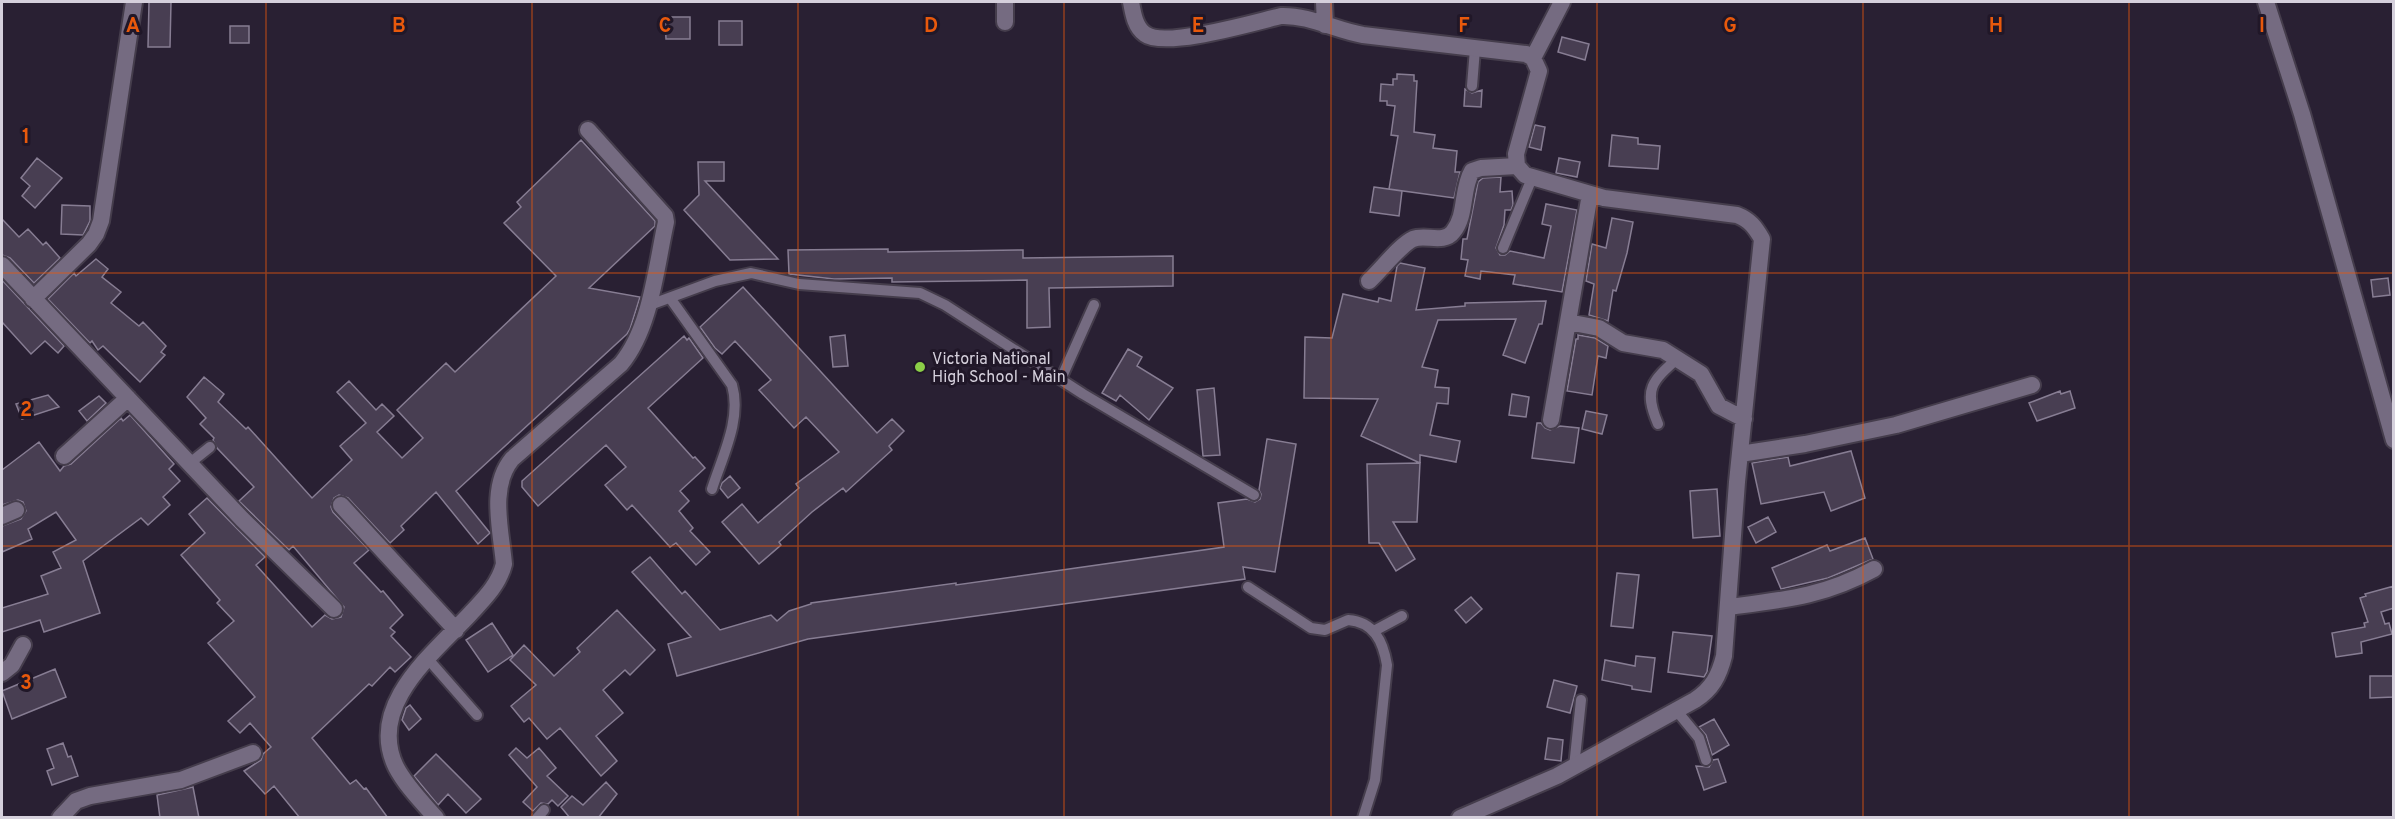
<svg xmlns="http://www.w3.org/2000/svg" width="2395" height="819" viewBox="0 0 2395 819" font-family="Overpass,sans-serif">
<rect width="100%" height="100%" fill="#292033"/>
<path fill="#483e52" stroke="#877d93" stroke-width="1.5" d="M149,2H171L170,47H148Z
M665,17H690V39H666Z
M719,21H742V45H719Z
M230,26H249V43H230Z
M1562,37L1589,44L1585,60L1558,52Z
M1397,74L1414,75V81H1417L1414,132L1435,135L1433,148L1457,151L1455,172H1460L1454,198L1389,189L1398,136L1391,135L1395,106L1387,105V101H1380L1381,84L1393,85V79H1397Z
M1465,89L1472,93L1482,90L1481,107L1464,106Z
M1535,125L1545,127L1541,150L1529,147Z
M1612,135L1638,138V144L1660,146L1658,169L1609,166Z
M581,140L655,221V226L589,288L640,297L630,329L627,334L456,491L490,533L478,544L436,492L401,526L404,530L390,543L348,498L339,495L334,498L331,507L333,512L369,550L354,563L381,592L383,591L403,615L390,628L395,632L391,636L411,657L395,672L390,667L372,686L369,684L312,738L350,784L356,780L364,789L366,788L388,818H300L274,786L265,794L244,771L261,760L263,754L271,747L250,723L240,733L228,721L255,697L208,643L234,621L217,603L220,600L181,555L205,533L189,514L207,498L265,557L256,565L312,627L325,615L332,619L341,617L344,607L293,546L289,550L239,501L254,487L217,448L213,440L214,438L200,424L206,418L187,397L204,377L210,382L224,394L218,402L246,429L248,427L312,498L352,460L340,446L366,423L337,392L349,381L376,410L382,404L394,416L377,432L402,458L423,438L397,410L446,363L455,372L556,276L504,223L521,207L517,202Z
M37,158L62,178L35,208L22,196L30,186L21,178Z
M1559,158L1580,162L1577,177L1556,173Z
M698,162H724V181H705L778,259L730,260L684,210L699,195Z
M1501,177L1500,192L1512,191L1513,205L1511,210H1505L1504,225L1496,248L1500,255H1505L1510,251L1544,258L1551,226L1542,224L1546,204L1577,210L1562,292L1513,284L1515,275L1481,271L1480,279L1465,276L1468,260L1461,259L1463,239H1467L1478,182L1483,178Z
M1374,187L1402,191L1399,216L1370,212Z
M62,205L90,206V221L83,235L61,234Z
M1612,218L1633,222L1627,253L1616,291L1613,290L1608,321L1589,315L1594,284L1586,281L1592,244L1606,248Z
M2,219L19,237L28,229L43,245L46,242L60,258L34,283L10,258L2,255Z
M888,249V252L1023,250V258L1173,256V286L1049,288L1050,327L1027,328V280L892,282V278L834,279L789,274L788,250Z
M96,259L108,269L102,277L121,292L111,303L139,326L143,322L166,346L161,352L165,355L140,382L103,346L98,350L92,341L90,343L48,299L74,273L76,276Z
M1400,263L1425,268L1416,310L1465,306V303L1546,301L1542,324H1539L1525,363L1503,355L1516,319L1438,320L1422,367L1438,370L1435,387L1449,388L1448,404L1437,403L1430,435L1460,441L1456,462L1420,455V463L1361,436L1378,399L1304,398L1305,337L1332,338L1343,294L1378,302L1379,298L1391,301L1397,266Z
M2388,278L2390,295L2373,297L2371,280Z
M2,280L64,346L58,353L45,341L31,354L2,322Z
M743,287L877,433L892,419L904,431L889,446L892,450L846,492L843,488L812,512L779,542L781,545L759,564L722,522L742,504L758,523L799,488L796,484L839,452L806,417L794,428L759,390L771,380L735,341L722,354L715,348L700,327Z
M845,335L848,366L833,367L830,337Z
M1578,335L1595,338L1608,346L1606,358L1598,356L1592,395L1567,391L1576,339H1578Z
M684,336L687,340L689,338L703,358L648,408L693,458L695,457L705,468L680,491L689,501L679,511L693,528L690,531L710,552L696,565L676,543L670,547L632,505L627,510L605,485L626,467L606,445L538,506L522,487V481Z
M1128,349L1142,357L1137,366L1173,388L1149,420L1120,395L1116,401L1102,393Z
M1214,388L1220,455L1203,456L1197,390Z
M2060,391L2061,394L2070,391L2075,408L2037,421L2029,403Z
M1512,394L1529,397L1526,417L1509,415Z
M48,395L59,407L22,419L16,404Z
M99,396L106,403L87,421L79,411Z
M1586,411L1607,415L1602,434L1582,429Z
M130,415L174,464L169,469L180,481L163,497L170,505L148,525L141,518L83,561L100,613L44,632L40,620L2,632V608L48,594L41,576L61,568L53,552L76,540L56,512L28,529L32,539L2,552V526L21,519L26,511L23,502L18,500L2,505V470L39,442L60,471L64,466L71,464L121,418L123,421Z
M1537,423H1541L1545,428L1550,430L1560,426L1579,428L1574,463L1532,458Z
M1267,439L1296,444L1275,572L1243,567L1245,579L808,639L677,676L668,644L691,637L632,572L650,557L682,594L685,591L720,630L771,615L777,621L789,611L811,604V603L956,583V585L1224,547L1218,503L1247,499L1255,502L1260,499L1261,494L1259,490Z
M1851,451L1865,498L1831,511L1824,492L1761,504L1752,463L1788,457L1790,466Z
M1420,463L1417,522H1393L1415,559L1396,571L1379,543H1369L1367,464Z
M730,476L740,488L728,498L720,488L722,483Z
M1717,489L1720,536L1693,538L1690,491Z
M1768,517L1776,532L1756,543L1748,527Z
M1865,538L1873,559L1828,578L1781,589L1772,568L1827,545L1830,551Z
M1617,573L1639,575L1633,628L1611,626Z
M2394,586V608L2381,612L2385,624L2389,623L2392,634L2361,642L2362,653L2336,657L2332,633L2365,627L2364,623L2368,622L2360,598L2366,596L2365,594Z
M1471,597L1482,609L1466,623L1455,610Z
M617,610L655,650L630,675L625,670L603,690L623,713L596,736L617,761L601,776L560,728L547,739L529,718L524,722L511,706L536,685L510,660L524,645L554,676L580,652L577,648Z
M492,623L513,655L488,672L466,640Z
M1673,632L1712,636L1707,672L1704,677L1668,672Z
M1636,656L1655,658L1651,692L1632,689V686L1602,680L1605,660L1635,666Z
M55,669L66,697L12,719L2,691Z
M2370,676H2394V697L2370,698Z
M1554,680L1577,686L1570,713L1547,707Z
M410,705L421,719L409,730L402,720L406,708Z
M1714,719L1729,745L1712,755L1706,735L1699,727Z
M1548,738L1563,740L1561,761L1545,759Z
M63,743L68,757L71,756L78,776L52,785L47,771L54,768L47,749Z
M516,748L527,758L539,748L556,768L547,776L568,796L558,806L552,800L548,804L541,803L533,811L523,802L537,787L509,755Z
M436,754L481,799L466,813L448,794L438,805L414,776Z
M1718,759L1726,782L1704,790L1696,766L1709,767L1713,760Z
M606,782L617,794L598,818H570L561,807L572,796L583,805Z
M193,787L199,818H160L157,795Z"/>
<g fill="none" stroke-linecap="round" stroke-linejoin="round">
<g stroke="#453d4c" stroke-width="14">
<path id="service" d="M1472,86L1475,49
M1503,248L1532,178
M670,298L732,385C742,419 722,457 712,489
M647,306L715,281L751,273L799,284L920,293L945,305L1083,394L1254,495
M1061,379L1094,305
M1658,424C1643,389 1652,381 1678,358
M190,463L210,447
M1248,587L1311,628L1325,630L1348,620C1374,622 1383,641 1387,665L1375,780L1363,818
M1374,631L1402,616
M428,659L477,715
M1676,710L1699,738L1706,760
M1574,767L1581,700
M537,818L544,810"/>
</g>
<g stroke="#453d4c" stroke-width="20">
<path id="minor" d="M1005,2V22
M1131,2C1133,13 1135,27 1145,34C1165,49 1255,22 1281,16C1309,15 1335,30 1363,35L1526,54L1533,58L1539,71L1516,154L1517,166L1525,175L1604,198L1737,215C1750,220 1755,227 1762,239L1737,482L1724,656C1719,676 1712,689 1695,700L1557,776L1460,818
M1324,2L1325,25
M2266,2L2302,114L2394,440
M1533,58L1562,2
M2,265L242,519L334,609
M1369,281C1381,270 1400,245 1413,239C1425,234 1444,244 1453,232C1467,215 1461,190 1472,171L1481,168L1517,166
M33,299L89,244L96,234L101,221L134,2
M1568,322L1599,328L1623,343L1663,350L1701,374L1719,406L1744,419
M1551,420L1590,194
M1740,454L1805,444L1896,425L2032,385
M64,456L128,398
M341,505L456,630
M2,516L16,510
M1728,607C1783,600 1823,597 1874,569
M2,673L12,665L23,645
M60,818L76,801L90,796L181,780L253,753
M436,818C422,802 406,786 396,767C366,705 434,653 471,613C485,598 499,584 504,564C501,530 489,487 512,459L621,364C651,328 656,267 666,222L665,216L588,130"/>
</g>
<use href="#service" stroke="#756b81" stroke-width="10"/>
<use href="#minor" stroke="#756b81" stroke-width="16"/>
</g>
<path fill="none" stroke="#e8590c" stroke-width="1.5" stroke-opacity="0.55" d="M266,2V818M532,2V818M798,2V818M1064,2V818M1331,2V818M1597,2V818M1863,2V818M2129,2V818M2,273H2394M2,546H2394"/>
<circle fill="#8bce47" stroke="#201728" stroke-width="2" cx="920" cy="367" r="6"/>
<g text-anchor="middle" stroke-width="6" stroke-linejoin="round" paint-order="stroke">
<g font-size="16" fill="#d5d0dc" stroke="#201728" text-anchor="start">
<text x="932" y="364">Victoria National<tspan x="932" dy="18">High School - Main</tspan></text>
</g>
</g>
<g font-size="20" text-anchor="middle" font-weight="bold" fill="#e8590c" stroke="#201728" stroke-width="6" stroke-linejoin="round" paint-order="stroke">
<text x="133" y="32">A</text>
<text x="399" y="32">B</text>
<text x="665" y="32">C</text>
<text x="931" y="32">D</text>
<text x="1198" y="32">E</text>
<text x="1464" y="32">F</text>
<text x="1730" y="32">G</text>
<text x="1996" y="32">H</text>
<text x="2262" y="32">I</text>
<text x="26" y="143">1</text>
<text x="26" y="416">2</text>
<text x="26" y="689">3</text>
</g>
<rect width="2395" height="819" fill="none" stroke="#d5d0dc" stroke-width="6"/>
</svg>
